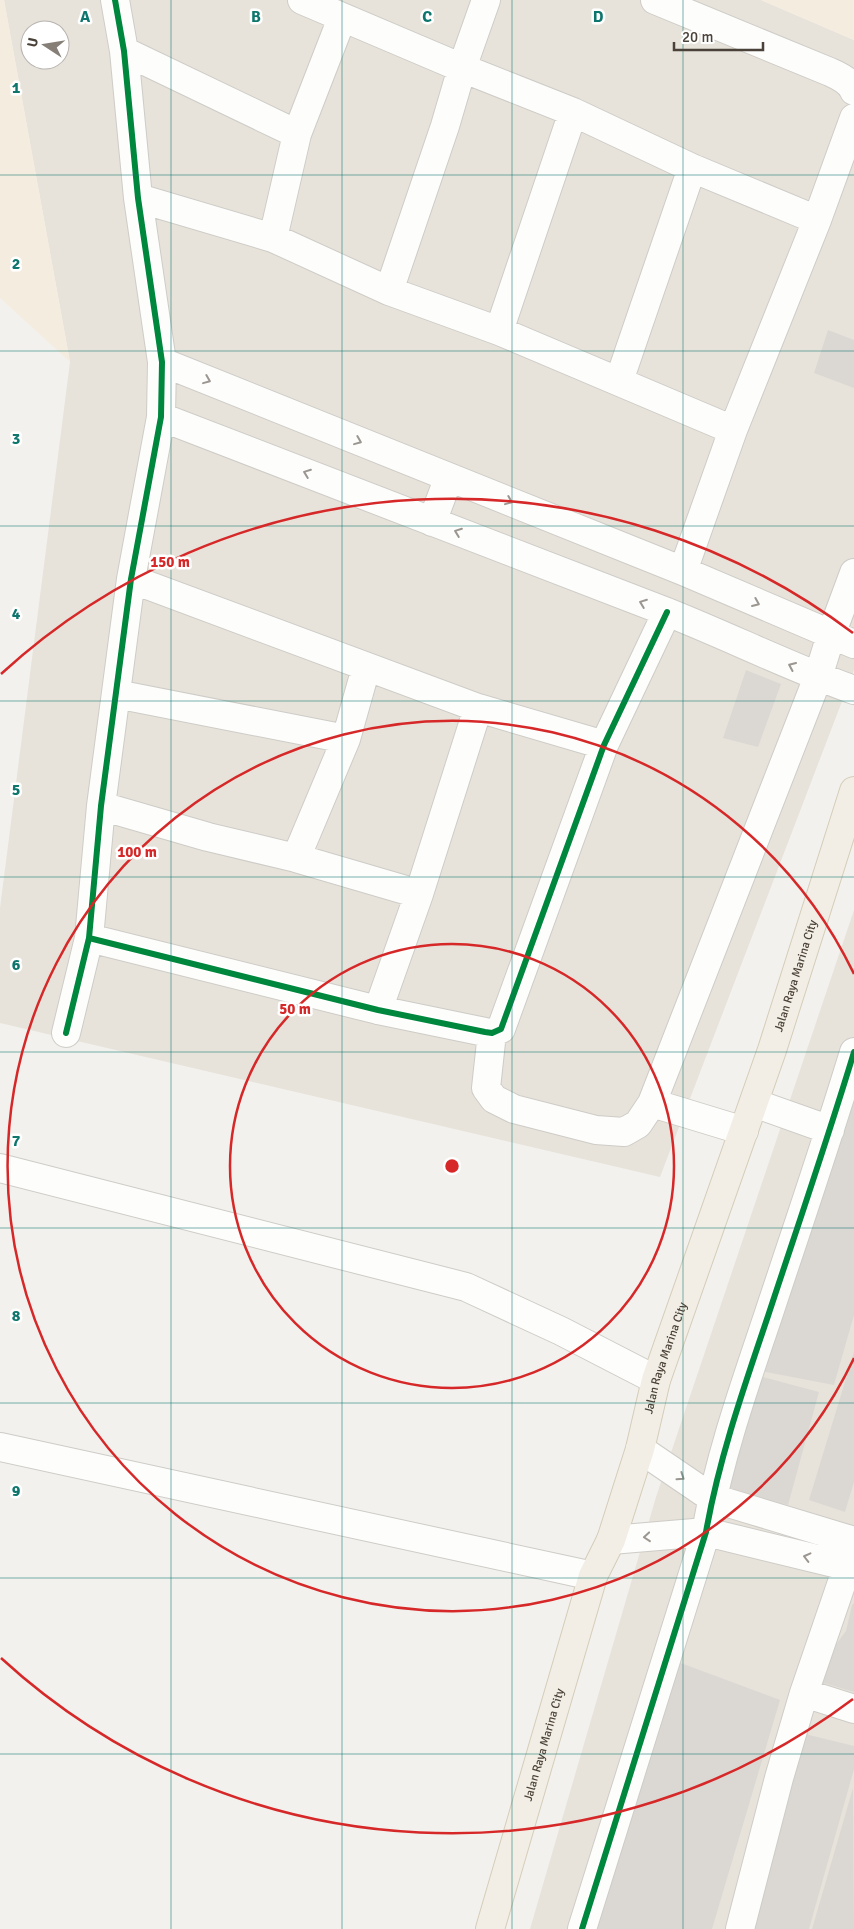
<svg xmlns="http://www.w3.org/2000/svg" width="854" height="1929" viewBox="0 0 854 1929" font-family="Signika,sans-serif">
<rect width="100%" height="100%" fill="#f2f1ed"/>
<path fill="#e7e3da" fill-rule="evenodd" d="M4,0H761L854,40V670L660,1177L0,1023V908L70,362ZM30,30H60V60H30Z
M854,910V1929H530L656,1497Z"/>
<path fill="#f5ece0" d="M0,0H4L70,362L0,298Z
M761,0H854V40Z"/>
<path fill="#dbd8d4" d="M828,330L854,340V388L814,373Z
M746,670L781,684L758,747L723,738Z
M854,1066V1315L834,1385L755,1370Z
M854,1352V1482L845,1512L809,1500Z
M752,1374L819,1392L788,1505L721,1487Z
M854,1603V1692L810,1679L846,1631L852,1605Z
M678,1662L780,1700L712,1929H597Z
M801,1733L854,1746V1769L809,1929H748Z
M853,1788L854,1929H812Z"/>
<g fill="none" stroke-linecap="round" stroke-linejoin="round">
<g stroke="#ceccc7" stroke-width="30">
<path id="minor" d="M302,0L462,68L573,112L692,168L817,220
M655,0L830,72C839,76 850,81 854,91
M124,51L297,134
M138,198L273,238L389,291L499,331L733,430
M273,238L297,134L342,18
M389,291L445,126L462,68L486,0
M499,331L573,112
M162,362L683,571L854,644
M619,381L692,168
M161,417L667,612C730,637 790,667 854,690
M432,522L449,477
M683,571L733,430L817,220L854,118
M131,579L478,708L604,745
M116,694L346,739
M101,806L208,837L296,858L419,894
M296,858L346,739L366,668
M89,938L378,1010L485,1032L492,1033L501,1029L604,745L667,612
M378,1010L419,894L478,708
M66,1033L89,938L101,806L131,579L161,417L162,362L138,198L124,51L115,0
M492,1033L486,1088L494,1099L514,1109L596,1130L624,1132L638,1124L652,1103L818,677L831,635L854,573
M652,1103L744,1131
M754,1103L830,1130
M0,1168L466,1287L561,1331L656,1380
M0,1447L593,1576
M640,1449L712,1498L854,1541
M611,1540L706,1532L854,1568
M804,1693L854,1709
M582,1929L706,1532C719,1458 744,1387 768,1316C797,1228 827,1141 854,1052
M740,1929L779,1778L804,1693L854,1547"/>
</g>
<g stroke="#d5cdba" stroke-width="30">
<g id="major">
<path id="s1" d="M490,1929L593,1576L611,1540L640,1449L656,1380L772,1050L854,791"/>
</g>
</g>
<use href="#minor" stroke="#fdfdfc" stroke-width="28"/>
<use href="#major" stroke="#f2eee5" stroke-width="28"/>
<g stroke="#fff" stroke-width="9">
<path id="cycleway" d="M89,938L378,1010L485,1032L492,1033L501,1029L604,745L667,612
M66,1033L89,938L101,806L131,579L161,417L162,362L138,198L124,51L115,0
M582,1929L706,1532C719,1458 744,1387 768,1316C797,1228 827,1141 854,1052"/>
</g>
<use href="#cycleway" stroke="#00873e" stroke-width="6"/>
</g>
<defs><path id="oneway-chevron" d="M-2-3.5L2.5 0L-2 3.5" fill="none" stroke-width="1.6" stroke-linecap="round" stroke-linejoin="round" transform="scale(1.25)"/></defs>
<g stroke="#9b9690">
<use href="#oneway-chevron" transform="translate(207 380) rotate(22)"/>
<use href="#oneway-chevron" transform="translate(358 441) rotate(22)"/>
<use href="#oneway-chevron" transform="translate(307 473) rotate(-159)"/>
<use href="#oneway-chevron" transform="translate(509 501) rotate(22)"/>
<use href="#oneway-chevron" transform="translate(458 532) rotate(-159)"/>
<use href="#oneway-chevron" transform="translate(643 603) rotate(-159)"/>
<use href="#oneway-chevron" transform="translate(756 603) rotate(23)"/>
<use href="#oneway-chevron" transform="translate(792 666) rotate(-156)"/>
<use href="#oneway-chevron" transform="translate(681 1477) rotate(34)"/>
<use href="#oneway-chevron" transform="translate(647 1537) rotate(175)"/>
<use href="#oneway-chevron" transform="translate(807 1557) rotate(-166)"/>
</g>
<path fill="none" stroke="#0f766e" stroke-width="1" stroke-opacity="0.55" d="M171,0V1929M342,0V1929M512,0V1929M683,0V1929M0,175H854M0,351H854M0,526H854M0,701H854M0,877H854M0,1052H854M0,1228H854M0,1403H854M0,1578H854M0,1754H854"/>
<g fill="none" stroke="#d62828" stroke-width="2.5">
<circle cx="452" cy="1166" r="222"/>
<path d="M854 1358A445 445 0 1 1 854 974"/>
<path d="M853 1699A667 667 0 0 1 1 1658M1 674A667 667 0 0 1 853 633"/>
</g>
<g text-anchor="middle" stroke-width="5" stroke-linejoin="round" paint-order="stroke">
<g font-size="12" fill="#4a4238" stroke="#fff">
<text dy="4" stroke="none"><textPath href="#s1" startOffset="1002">Jalan Raya Marina City</textPath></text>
<text dy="4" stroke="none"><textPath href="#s1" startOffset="598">Jalan Raya Marina City</textPath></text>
<text dy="4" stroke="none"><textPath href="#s1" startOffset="192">Jalan Raya Marina City</textPath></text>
</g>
</g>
<g font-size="16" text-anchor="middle" font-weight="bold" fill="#0f766e" stroke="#fff" stroke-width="5" stroke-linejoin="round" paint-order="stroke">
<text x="85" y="22">A</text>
<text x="256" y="22">B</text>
<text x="427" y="22">C</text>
<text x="598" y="22">D</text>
<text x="16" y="93">1</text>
<text x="16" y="269">2</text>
<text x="16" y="444">3</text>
<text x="16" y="619">4</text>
<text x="16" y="795">5</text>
<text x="16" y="970">6</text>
<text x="16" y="1146">7</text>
<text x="16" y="1321">8</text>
<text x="16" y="1496">9</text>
</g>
<circle cx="452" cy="1166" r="8" fill="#d62828" stroke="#fff" stroke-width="2.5"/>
<g font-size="15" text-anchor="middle" font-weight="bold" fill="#d62828" stroke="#fff" stroke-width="5" stroke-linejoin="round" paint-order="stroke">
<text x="170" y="567">150 m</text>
<text x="137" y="857">100 m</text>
<text x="295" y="1014">50 m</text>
</g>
<g transform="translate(45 45) rotate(282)"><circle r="24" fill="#ffffff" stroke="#b7b3af"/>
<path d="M0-4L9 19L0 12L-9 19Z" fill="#857f77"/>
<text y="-8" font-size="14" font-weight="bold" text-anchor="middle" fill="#4a4238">U</text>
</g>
<path d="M674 42v8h89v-8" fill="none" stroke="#4a4238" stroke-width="2.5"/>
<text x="682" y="42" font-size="15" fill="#4a4238" stroke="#ffffff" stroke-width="4" paint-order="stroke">20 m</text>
</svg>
